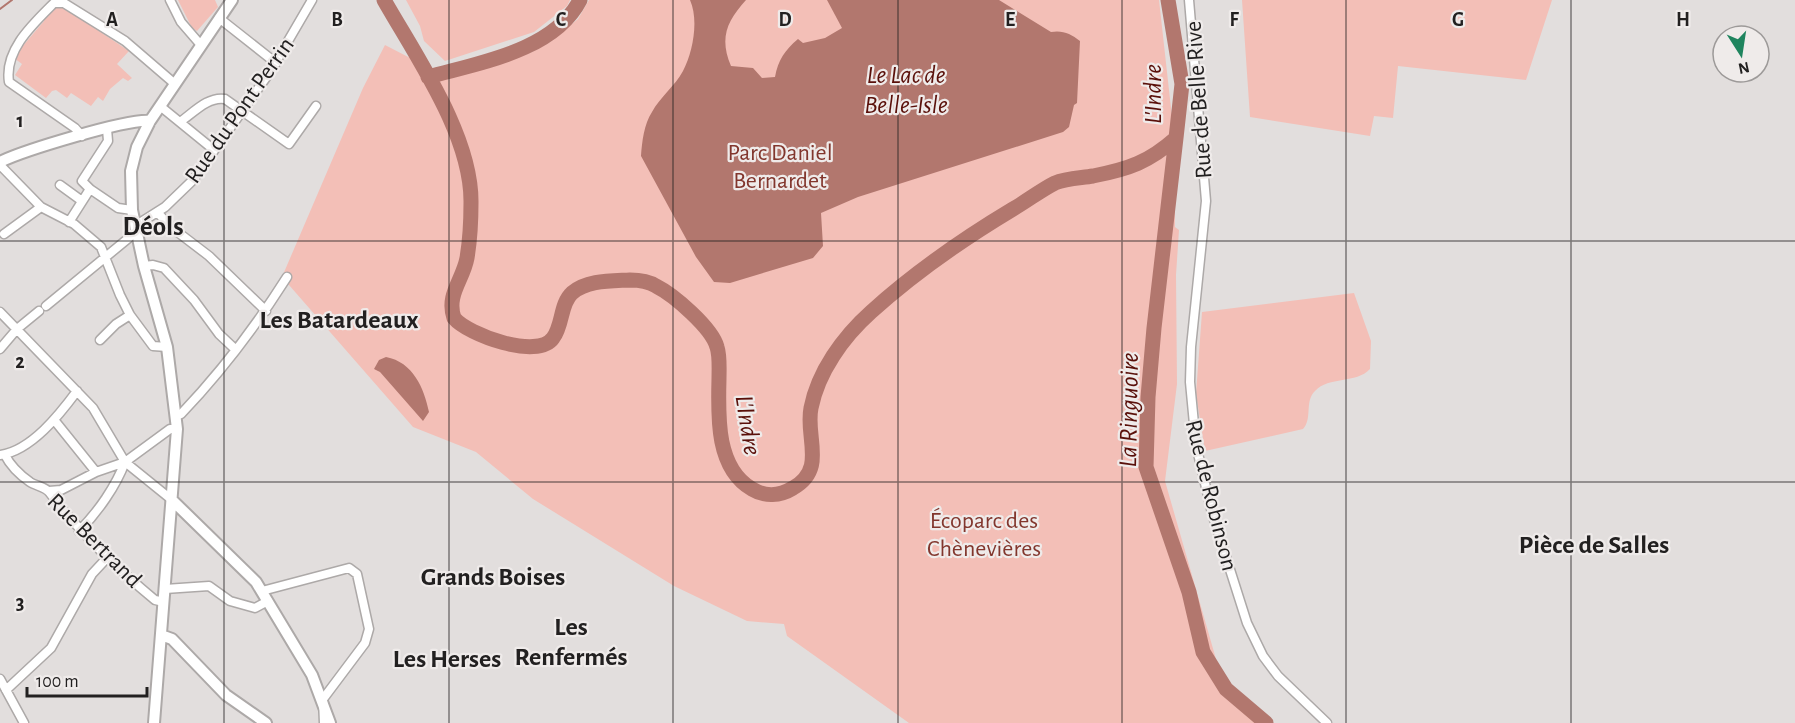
<svg xmlns="http://www.w3.org/2000/svg" width="1795" height="723" viewBox="0 0 1795 723" font-family="'Alegreya Sans',sans-serif">
<rect width="100%" height="100%" fill="#e2dedd"/>
<path fill="#f3bfb7" d="M178,0H215L218,7L197,31L192,28Z
M406,0H570L567,6L534,32L445,61L424,41L420,26Z
M589,0H1159L1173,126L1170,135L1175,146V227L1179,230L1176,275L1177,384L1165,481L1226,694L1256,723H909L787,636L784,624L747,621L674,586L533,499L476,452L413,427L282,277L363,88L385,45L447,77L472,65L532,52L550,42L578,19Z
M1242,0H1552L1526,80L1398,66L1393,118L1374,116L1370,136L1250,117Z
M60,5L129,51L117,64L132,78L128,81L123,78L110,89L103,101L98,97L91,106L71,93L67,98L56,90L52,91L46,98L15,75L22,64L14,58L16,54L44,21L42,19Z
M1354,293L1371,341L1370,369C1356,384 1329,376 1315,391C1304,402 1313,418 1303,429L1205,451L1196,394L1202,312Z"/>
<path fill="#b2776e" d="M690,0H746C727,21 719,38 731,66L753,68L762,78L775,77C778,60 785,50 798,39L803,43L825,38L842,28L827,0H999L1051,32C1063,30 1071,34 1080,41L1077,103L1074,105L1069,127L1063,132L858,197L821,213L823,246L813,258L730,283L714,282L696,257L641,156C642,142 644,124 652,112C660,97 675,86 683,71C693,52 699,20 690,0Z
M386,357C413,362 424,388 429,412L423,421L380,372L374,369L379,360Z"/>
<g fill="none" stroke-linecap="round" stroke-linejoin="round">
<path stroke="#b2776e" stroke-width="2" d="M0,9L12,0"/>
<path stroke="#b2776e" stroke-width="15" d="M384,0C417,58 472,136 471,203C471,222 470,240 467,258C463,280 446,295 454,318C468,335 538,360 553,338C563,325 560,304 572,293C587,280 611,281 630,280C639,280 648,281 656,286C674,295 712,328 717,347C720,356 719,369 719,379C718,417 716,468 752,489C765,497 780,496 793,488C827,469 805,437 811,408C818,372 843,337 871,312C914,273 963,239 1013,209C1027,201 1041,190 1055,183C1066,178 1081,178 1093,176C1129,169 1149,162 1176,138L1182,84L1168,0
M428,77C478,63 554,51 580,0
M1176,138L1154,328L1148,397L1146,467L1189,592L1203,652L1226,689L1266,723"/>
<g stroke="#ada9a8" stroke-width="11">
<path id="minor" d="M170,0L181,22L200,44
M1189,0L1206,201L1191,347L1190,382L1196,445L1212,513L1247,623L1263,656L1278,676L1327,723
M219,18L276,63
M160,106L214,150
M180,122C193,113 208,96 225,99L289,144L316,106
M82,136L75,128L9,82C4,50 33,24 54,3H64L125,41L175,84
M0,165L41,207L74,224L101,247L120,295L130,315L153,346L167,347
M60,185L82,201
M90,189L118,208L132,210
M157,212L171,227L209,256L266,311
M69,222L90,189L82,181L108,141L107,129
M135,226L165,207L193,180L270,72L312,0
M4,234L41,207
M144,266L153,265L164,268L194,300L219,334L236,350
M46,306L136,232
M0,312L93,408L125,462L172,500
M100,340L116,324L130,315
M0,349L17,329L39,311
M176,416L181,414C221,372 256,326 287,277
M55,421L96,472
M0,455C31,451 60,414 77,391
M5,455C10,465 20,475 30,482C36,486 46,487 50,493C81,534 115,567 155,600L164,602
M49,491L61,490L96,472L125,462L170,429H177
M79,531C98,512 116,486 125,462
M165,589L209,586L230,601L255,608L268,601
M262,591L349,568L357,574L369,629L365,643L323,699L324,723
M0,679L24,723
M6,690L51,648L92,574L106,559"/>
</g>
<g stroke="#ada9a8" stroke-width="14">
<path id="major" d="M0,162C22,151 129,118 150,121
M172,500L256,582L312,675L330,723
M161,635L172,639L226,695L266,723
M154,723L177,429L167,347L144,266L132,210L131,171L137,147L150,121L232,0"/>
</g>
<use href="#minor" stroke="#fff" stroke-width="8"/>
<use href="#major" stroke="#fff" stroke-width="10"/>
</g>
<path fill="none" stroke="#222020" stroke-width="1.5" stroke-opacity="0.55" d="M224,0V723M449,0V723M673,0V723M898,0V723M1122,0V723M1346,0V723M1571,0V723M0,241H1795M0,482H1795"/>
<g text-anchor="middle" stroke-width="4.5" stroke-linejoin="round" paint-order="stroke">
<g font-size="24" fill="#222020" stroke="#efebea">
<text transform="translate(1198 100) rotate(-94)" y="8">Rue de Belle Rive</text>
<text transform="translate(239 110) rotate(-55)" y="8">Rue du Pont Perrin</text>
<text transform="translate(1212 495) rotate(76)" y="8">Rue de Robinson</text>
<text transform="translate(95 540) rotate(45)" y="8">Rue Bertrand</text>
</g>
<g font-size="24" fill="#82362d" stroke="#efebea">
<text x="780" y="160">Parc Daniel<tspan x="780" dy="28">Bernardet</tspan></text>
<text x="984" y="528">Écoparc des<tspan x="984" dy="28">Chènevières</tspan></text>
</g>
<g font-size="26" font-style="italic" fill="#5a100a" stroke="#efebea">
<text x="906" y="83">Le Lac de<tspan x="906" dy="30">Belle-Isle</tspan></text>
<text transform="translate(1152 94) rotate(-90)" y="9">L'Indre</text>
<text transform="translate(1128 410) rotate(-89)" y="9">La Ringuoire</text>
<text transform="translate(749 425) rotate(81)" y="9">L'Indre</text>
</g>
<g font-size="26" font-weight="bold" fill="#222020" stroke="#efebea">
<text x="339" y="328">Les Batardeaux</text>
<text x="1594" y="553">Pièce de Salles</text>
<text x="493" y="585">Grands Boises</text>
<text x="571" y="635">Les<tspan x="571" dy="30">Renfermés</tspan></text>
<text x="447" y="667">Les Herses</text>
</g>
<g font-size="27" font-weight="bold" fill="#222020" stroke="#efebea">
<text x="153" y="235">Déols</text>
</g>
</g>
<g font-size="20" text-anchor="middle" font-weight="bold" fill="#222020" stroke="#efebea" stroke-width="4.5" stroke-linejoin="round" paint-order="stroke">
<text x="112" y="26">A</text>
<text x="337" y="26">B</text>
<text x="561" y="26">C</text>
<text x="785" y="26">D</text>
<text x="1010" y="26">E</text>
<text x="1234" y="26">F</text>
<text x="1458" y="26">G</text>
<text x="1683" y="26">H</text>
<text x="20" y="127">1</text>
<text x="20" y="368">2</text>
<text x="20" y="609">3</text>
</g>
<g transform="translate(1741 54) rotate(168)"><circle r="28" fill="#efebea" stroke="#9d9a99" stroke-width="1.5"/>
<path d="M0-4.5L10 22L0 15L-10 22Z" fill="#1f845e"/>
<text y="-9" font-size="16" font-weight="bold" text-anchor="middle" fill="#222020">N</text>
</g>
<path d="M27 687v9h120v-9" fill="none" stroke="#222020" stroke-width="3"/>
<text x="36" y="687" font-size="18" fill="#222020" stroke="#efebea" stroke-width="4.5" paint-order="stroke">100 m</text>
</svg>
